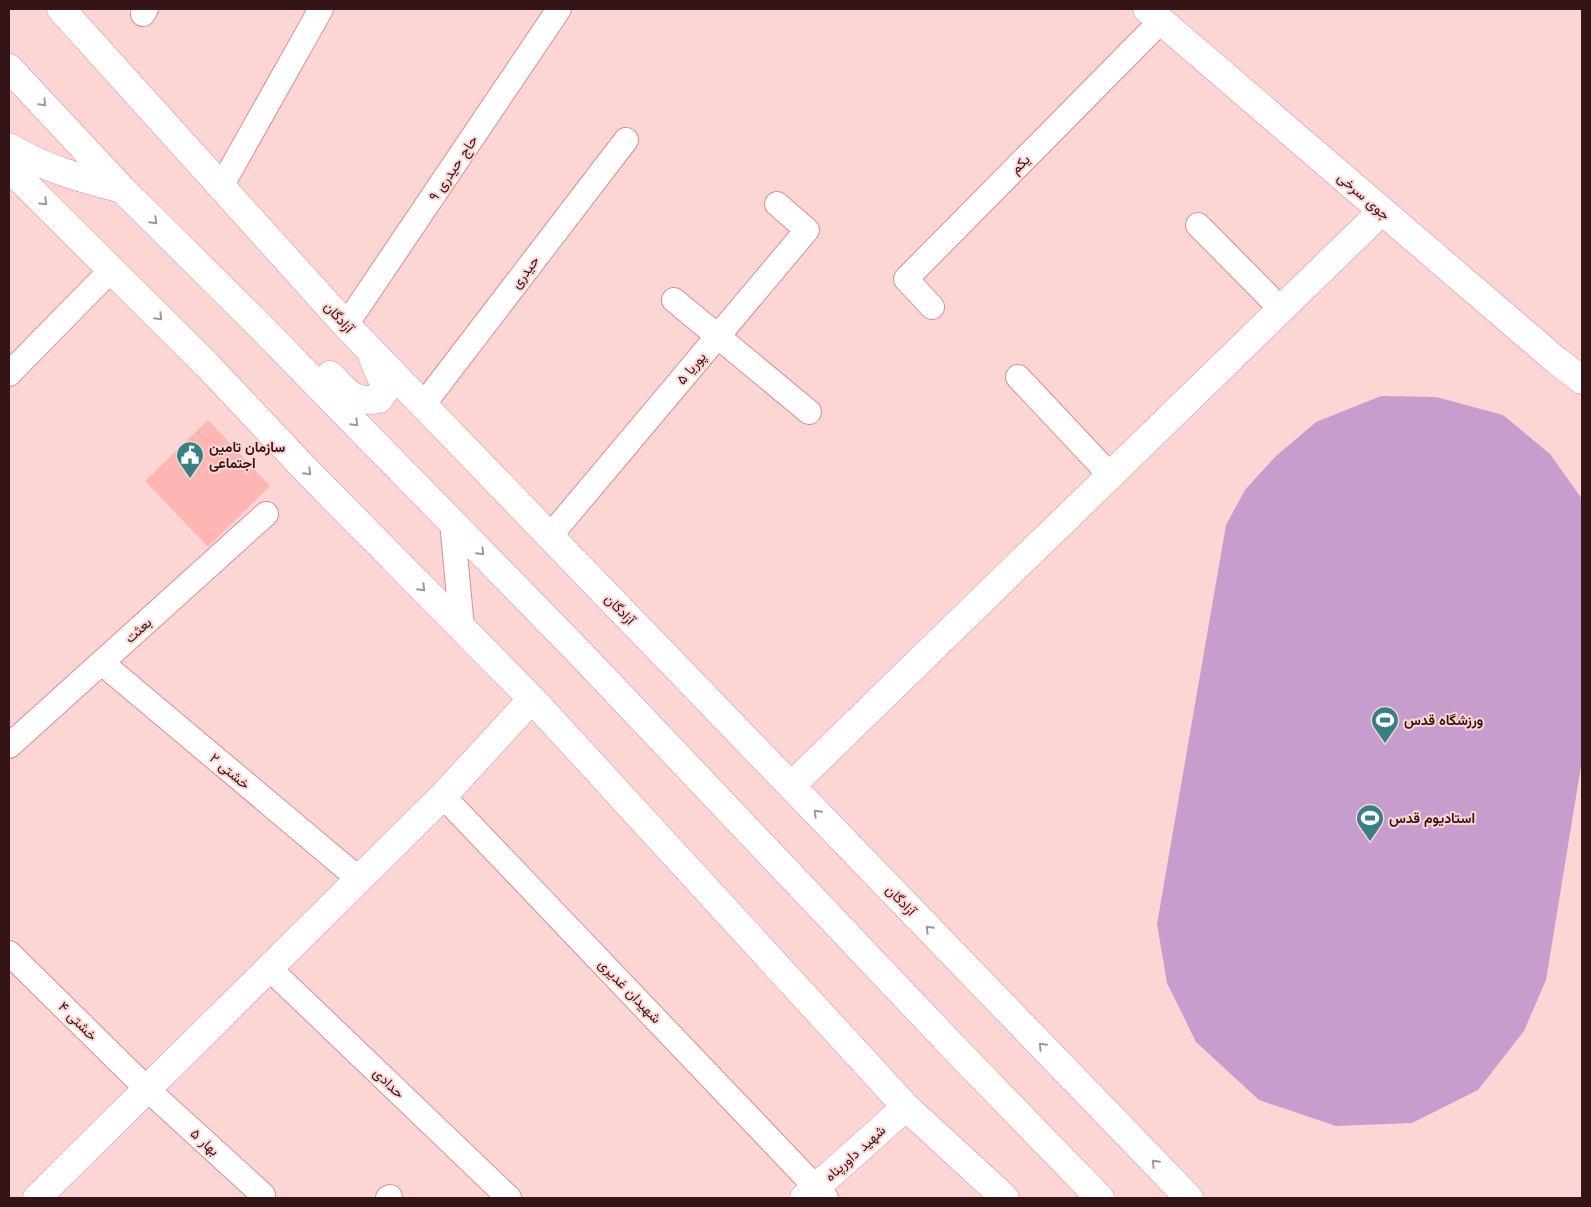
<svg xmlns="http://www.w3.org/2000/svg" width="1591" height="1207" viewBox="0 0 1591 1207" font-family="'Work Sans',Vazirmatn,sans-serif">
<rect width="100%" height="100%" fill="#fcd6d5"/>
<path fill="#c69dcd" d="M1381,396L1436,397L1503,415L1550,454L1582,499V760L1546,980L1524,1031L1478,1090L1412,1123L1336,1126L1259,1100L1196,1042L1167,983L1157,924L1226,525L1245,490L1275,457L1316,422Z"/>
<path fill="#fdb6b4" d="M208,420L270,486L208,547L145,481Z"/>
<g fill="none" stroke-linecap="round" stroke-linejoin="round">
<g stroke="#e08b8a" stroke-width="26">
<path id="street" d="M143,14L146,9
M222,185L321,9
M1198,225L1281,309
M674,300L809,412
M932,307L906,279L1160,22
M346,325L559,9
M9,374L112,269
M1018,377L1110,475
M423,405L626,140
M452,522L462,628
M550,536L807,230L777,204
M102,663L359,879
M9,746L266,514
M443,796L826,1198
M9,953L147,1089L263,1195
M269,968L509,1198
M388,1198L390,1197"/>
</g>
<g stroke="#e08b8a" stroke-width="29">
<path id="secondary" d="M1147,9L1557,361L1582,380
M9,147C43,168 83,179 122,189
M9,168L207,365L307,471L532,699L906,1107L1005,1198
M791,786L1382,211
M37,1198L443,796L532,699
M804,1198L906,1107"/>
</g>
<g stroke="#e08b8a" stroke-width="29">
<path id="primary" d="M61,9L346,325L1189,1198
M9,68L122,189L253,319L577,650L960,1054L1100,1198
M330,375C348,392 352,404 379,399L386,389L373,358"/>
</g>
<use href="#street" stroke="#fff" stroke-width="24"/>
<use href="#secondary" stroke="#fff" stroke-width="28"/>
<use href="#primary" stroke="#fff" stroke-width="28"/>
</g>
<defs><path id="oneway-chevron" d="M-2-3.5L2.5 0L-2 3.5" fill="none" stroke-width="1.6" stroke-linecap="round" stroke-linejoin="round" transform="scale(1.25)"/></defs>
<g stroke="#a49595">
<use href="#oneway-chevron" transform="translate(43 103) rotate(47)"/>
<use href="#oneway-chevron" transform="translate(44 202) rotate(44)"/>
<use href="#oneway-chevron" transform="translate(154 221) rotate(45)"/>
<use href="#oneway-chevron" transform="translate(159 317) rotate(45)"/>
<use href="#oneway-chevron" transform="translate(355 423) rotate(46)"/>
<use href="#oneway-chevron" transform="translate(308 472) rotate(46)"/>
<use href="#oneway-chevron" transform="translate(481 552) rotate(46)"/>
<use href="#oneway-chevron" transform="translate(422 588) rotate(45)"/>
<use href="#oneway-chevron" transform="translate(817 813) rotate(-134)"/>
<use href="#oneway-chevron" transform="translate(929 929) rotate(-134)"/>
<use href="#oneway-chevron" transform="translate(1042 1046) rotate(-134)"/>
<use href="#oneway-chevron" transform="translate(1155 1163) rotate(-134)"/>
</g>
<defs>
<g id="civic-pin" transform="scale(1.4375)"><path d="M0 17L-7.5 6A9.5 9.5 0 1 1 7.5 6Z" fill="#388085" stroke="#fcd6d5"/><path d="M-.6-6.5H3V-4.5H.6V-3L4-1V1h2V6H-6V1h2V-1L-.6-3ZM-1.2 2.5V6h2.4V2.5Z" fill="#fff"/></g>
<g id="stadium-pin" transform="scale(1.4375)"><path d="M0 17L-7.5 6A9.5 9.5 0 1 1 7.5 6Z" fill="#388085" stroke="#fcd6d5"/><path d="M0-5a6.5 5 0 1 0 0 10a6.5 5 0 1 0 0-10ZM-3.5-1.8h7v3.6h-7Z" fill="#fff"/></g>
</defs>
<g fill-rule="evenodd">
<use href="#civic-pin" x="190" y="455"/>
<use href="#stadium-pin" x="1385" y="720"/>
<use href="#stadium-pin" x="1370" y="818"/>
</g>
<g text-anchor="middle" stroke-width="4" stroke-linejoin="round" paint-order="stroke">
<g font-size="14" fill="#341414" stroke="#fcd6d5">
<text transform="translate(1020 164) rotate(-45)" y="5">یکم</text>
<text transform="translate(453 168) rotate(-56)" y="5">حاج حیدری ۹</text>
<text transform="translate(1364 196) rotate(41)" y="5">جوی سرخی</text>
<text transform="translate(525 272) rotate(-53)" y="5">حیدری</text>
<text transform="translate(339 317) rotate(48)" y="5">آزادگان</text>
<text transform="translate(691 368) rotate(-50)" y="5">پوریا ۵</text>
<text transform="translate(620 609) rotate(46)" y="5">آزادگان</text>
<text transform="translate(138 630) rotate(-42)" y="5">بعثت</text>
<text transform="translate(230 771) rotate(40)" y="5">خشتی ۲</text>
<text transform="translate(901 900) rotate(46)" y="5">آزادگان</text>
<text transform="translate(630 991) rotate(46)" y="5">شهیدان غدیری</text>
<text transform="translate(78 1021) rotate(45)" y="5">خشتی ۴</text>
<text transform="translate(389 1083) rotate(44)" y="5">حدادی</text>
<text transform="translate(205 1142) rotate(42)" y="5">بهار ۵</text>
<text transform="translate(855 1153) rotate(-42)" y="5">شهید داورپناه</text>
</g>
<g font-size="14" font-weight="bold" fill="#341414" stroke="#fcd6d5" text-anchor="start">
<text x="209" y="452">سازمان تامین<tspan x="209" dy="16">اجتماعی</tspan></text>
<text x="1404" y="725">ورزشگاه قدس</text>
<text x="1389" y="823">استادیوم قدس</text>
</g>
</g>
<rect width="1591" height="1207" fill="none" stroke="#341414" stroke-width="20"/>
</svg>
